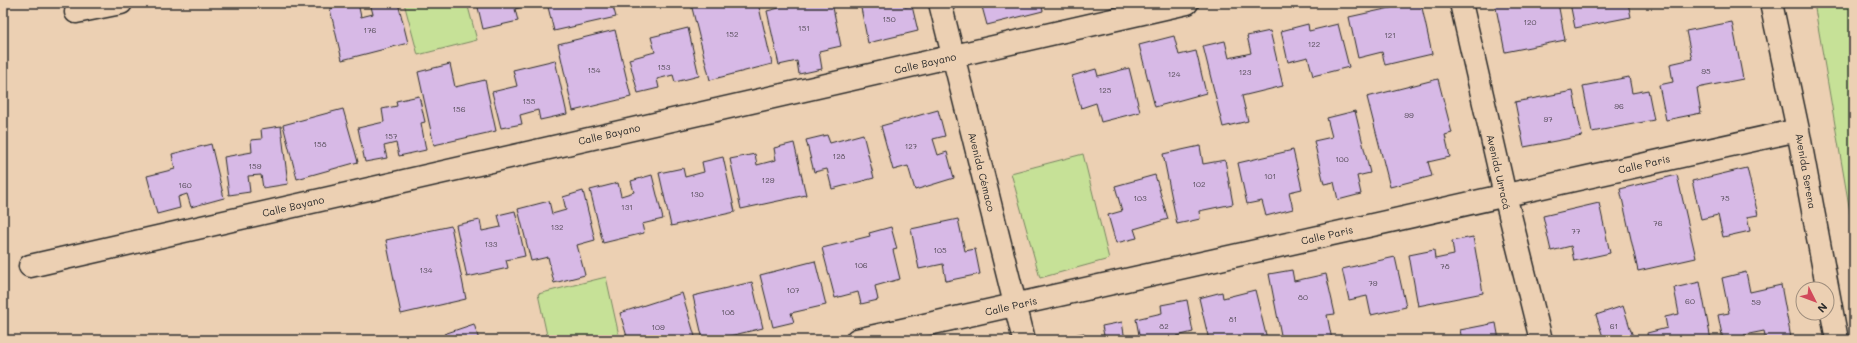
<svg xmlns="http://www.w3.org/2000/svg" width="1857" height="343" viewBox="0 0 1857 343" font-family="Mali,sans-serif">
<rect width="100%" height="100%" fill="#ecd0b3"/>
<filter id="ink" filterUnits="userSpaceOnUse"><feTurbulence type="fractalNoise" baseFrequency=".025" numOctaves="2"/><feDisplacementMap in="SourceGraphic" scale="8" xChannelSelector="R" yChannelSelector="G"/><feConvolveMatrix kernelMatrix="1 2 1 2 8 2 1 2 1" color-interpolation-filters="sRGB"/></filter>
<g filter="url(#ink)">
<path fill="#c6e197" stroke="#788661" d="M404,3H467L477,40L418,55Z
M1814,3H1854V235Z
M1083,154L1109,259L1040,278L1011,173Z
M606,277L620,340H548L538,294Z"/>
<path fill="#d7b9e6" stroke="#2b2b2b" d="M354,3H358L361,17L373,14L370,3H398L408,43L342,60L330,9Z
M477,3H538L515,9L518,21L483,29Z
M547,3H612L616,17L554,31Z
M697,3H758L772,64L710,80L691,4Z
M777,3H832L841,46L819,51L822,69L799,74L797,61L779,65L767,11L779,8Z
M860,3H905V7L912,6L918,31L868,43Z
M981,3H1041L1043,11L987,25Z
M1413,3H1421L1432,54L1385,65L1382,52L1358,58L1349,17Z
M1495,3H1558L1565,40L1505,52Z
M1570,3H1628L1631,17L1575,28Z
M1732,22L1743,79L1697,88L1701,113L1666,120L1659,85L1673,82L1670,64L1692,59L1686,31Z
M1308,24L1309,31L1338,24L1349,67L1313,76L1308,57L1288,62L1281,31Z
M688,28L699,76L675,82L673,75L657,79L659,88L638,93L629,59L655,52L651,37Z
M615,30L631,97L573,111L558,44Z
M1270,31L1283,86L1242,96L1248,121L1223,127L1203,46L1225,41L1229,58L1251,53L1247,36Z
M1174,36L1179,55L1196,51L1206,93L1155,107L1139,45Z
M555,60L567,114L540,120L538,110L520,115L522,124L501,128L492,92L517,86L513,70Z
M450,64L455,87L485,80L496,131L434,145L418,72Z
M1129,68L1140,112L1101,122L1096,103L1081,108L1072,76L1096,69L1098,76Z
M1629,77L1632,93L1648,90L1654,120L1592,132L1583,86Z
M1438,79L1452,133L1445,135L1450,157L1428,162L1432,176L1390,187L1367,97Z
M1573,91L1582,136L1524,147L1515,102Z
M419,96L425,122L421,123L426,150L399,156L396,143L384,146L387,158L365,162L358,128L384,122L382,109L397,106L396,101Z
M343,109L358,162L297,179L283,125Z
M938,110L945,136L933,139L938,155L947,152L954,178L915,190L908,166L893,170L881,126Z
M1355,111L1370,173L1357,176L1361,194L1338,200L1334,182L1324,184L1314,141L1332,137L1327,118Z
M281,126L288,184L263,188L261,175L248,176L250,192L229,195L224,157L252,152L251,140L262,139L261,129Z
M863,134L874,178L832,189L827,169L814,172L806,140L827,135L830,143Z
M794,143L806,195L741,209L730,159L755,154L757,165L776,160L774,148Z
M211,144L224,198L191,207L187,194L178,197L180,208L157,214L147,176L175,169L172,154Z
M1200,146L1203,164L1225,160L1233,204L1199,211L1200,219L1177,224L1163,154Z
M1293,150L1302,189L1289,192L1293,209L1266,216L1262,201L1247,204L1238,163Z
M723,157L735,212L671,226L659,173L683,168L685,177L704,172L702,162Z
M1747,168L1758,215L1747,217L1750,231L1723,237L1718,215L1701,219L1692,181Z
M652,175L663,219L642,224L644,233L603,243L590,190L618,183L621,196L634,192L631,181Z
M1155,175L1168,219L1134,229L1137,238L1116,243L1108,215L1122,211L1115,186Z
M1677,175L1696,258L1638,271L1620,189Z
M583,191L595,240L577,245L585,275L554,283L548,257L531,261L518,209L549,201L552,214L566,210L563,197Z
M1599,203L1610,253L1574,261L1571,246L1551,251L1543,216Z
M515,211L525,256L506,260L508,268L467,277L456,225L480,220L482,231L501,227L498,215Z
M958,219L965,251L975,249L980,274L946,281L943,264L919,269L911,229Z
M451,226L466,299L401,314L386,240Z
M891,227L897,249L893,250L900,279L875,286L878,300L861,304L858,292L835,298L822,248L870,236L869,233Z
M1473,237L1483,293L1418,306L1409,255L1434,250L1435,259L1454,255L1452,241Z
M1395,257L1406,307L1371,315L1367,296L1349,300L1342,269Z
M815,261L826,305L791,313L794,322L773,327L760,275Z
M1292,270L1294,281L1326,274L1335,314L1327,315L1332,340H1282L1269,274Z
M1746,272L1750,292L1781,285L1791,338L1766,340L1764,331L1744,335L1745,340H1723L1718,315L1729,313L1722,278Z
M752,282L763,328L713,340H703L693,296Z
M1700,282L1711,340H1648L1647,333L1667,328L1665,317L1679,314L1674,288Z
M1255,290L1267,339L1209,340L1199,298L1222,292L1223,298Z
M682,293L696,340H628L620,313Z
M1187,300L1193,332L1177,336L1178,340H1140L1136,319L1162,313L1161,305Z
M1623,306L1634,340H1593L1603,337L1596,315Z
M1122,322L1125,340H1105L1102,326Z
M1496,323L1499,340H1462L1460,330Z
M474,324L479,340H446L444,334Z
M1084,333L1085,340H1057V338Z"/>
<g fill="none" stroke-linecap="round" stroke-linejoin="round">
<g stroke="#2b2b2b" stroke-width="25">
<path id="street" d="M940,3L1024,340
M1461,3L1505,195L1541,340
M1771,3L1798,130L1837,340
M76,12L121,3
M30,266L1187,3
M857,340L1798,130"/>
</g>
<use href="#street" stroke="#ecd0b3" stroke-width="22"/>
</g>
</g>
<g text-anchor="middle" stroke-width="4" stroke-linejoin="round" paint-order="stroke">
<g font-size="8" fill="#564e5a">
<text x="889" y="22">150</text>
<text x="1530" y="25">120</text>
<text x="804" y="31">151</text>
<text x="370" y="33">176</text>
<text x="732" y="37">152</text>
<text x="1390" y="38">121</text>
<text x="1314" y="47">122</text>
<text x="664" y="70">153</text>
<text x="594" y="73">154</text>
<text x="1706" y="74">95</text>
<text x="1245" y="75">123</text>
<text x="1174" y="77">124</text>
<text x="1105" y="93">125</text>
<text x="529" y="104">155</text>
<text x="1619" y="109">96</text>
<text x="459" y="112">156</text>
<text x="1409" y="118">99</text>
<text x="1548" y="122">97</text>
<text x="391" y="139">157</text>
<text x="320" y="147">158</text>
<text x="911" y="149">127</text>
<text x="839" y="159">128</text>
<text x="1342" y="162">100</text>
<text x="255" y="169">159</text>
<text x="1270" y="179">101</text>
<text x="768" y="183">129</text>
<text x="1199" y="187">102</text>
<text x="185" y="188">160</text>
<text x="697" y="197">130</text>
<text x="1140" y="201">103</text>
<text x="1725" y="201">75</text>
<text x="627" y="210">131</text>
<text x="1658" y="226">76</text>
<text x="557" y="230">132</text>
<text x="1576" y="234">77</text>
<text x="491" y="247">133</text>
<text x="940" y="253">105</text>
<text x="861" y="268">106</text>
<text x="1445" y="269">78</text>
<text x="426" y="273">134</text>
<text x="1373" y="286">79</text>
<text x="793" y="293">107</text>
<text x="1303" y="300">80</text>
<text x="1690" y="304">60</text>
<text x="1756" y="305">59</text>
<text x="728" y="315">108</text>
<text x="1233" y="322">81</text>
<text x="1164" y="329">82</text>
<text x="1614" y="329">61</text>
<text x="658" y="330">109</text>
</g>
<g font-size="10" fill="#2b2b2b" stroke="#ecd0b3">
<text transform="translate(925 63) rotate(-13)" y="4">Calle Bayano</text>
<text transform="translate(609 134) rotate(-13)" y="4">Calle Bayano</text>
<text transform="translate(1644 164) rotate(-13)" y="4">Calle Paris</text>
<text transform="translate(1806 171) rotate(80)" y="4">Avenida Serena</text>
<text transform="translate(982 172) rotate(76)" y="4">Avenida Cémaco</text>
<text transform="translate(1499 172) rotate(77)" y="4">Avenida Urracá</text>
<text transform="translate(293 206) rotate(-13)" y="4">Calle Bayano</text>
<text transform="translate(1327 235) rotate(-13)" y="4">Calle Paris</text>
<text transform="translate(1011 306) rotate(-13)" y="4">Calle Paris</text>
</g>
</g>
<rect width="1857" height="343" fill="none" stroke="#ecd0b3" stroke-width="16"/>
<rect x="8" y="8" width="1841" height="327" fill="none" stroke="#2b2b2b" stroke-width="1.5" filter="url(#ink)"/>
<g transform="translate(1815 301) rotate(132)"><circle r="19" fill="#ecd0b3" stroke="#9f8e7d"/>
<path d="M0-3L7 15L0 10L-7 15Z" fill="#d1495b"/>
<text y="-6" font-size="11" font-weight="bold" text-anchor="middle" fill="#2b2b2b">N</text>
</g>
</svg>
